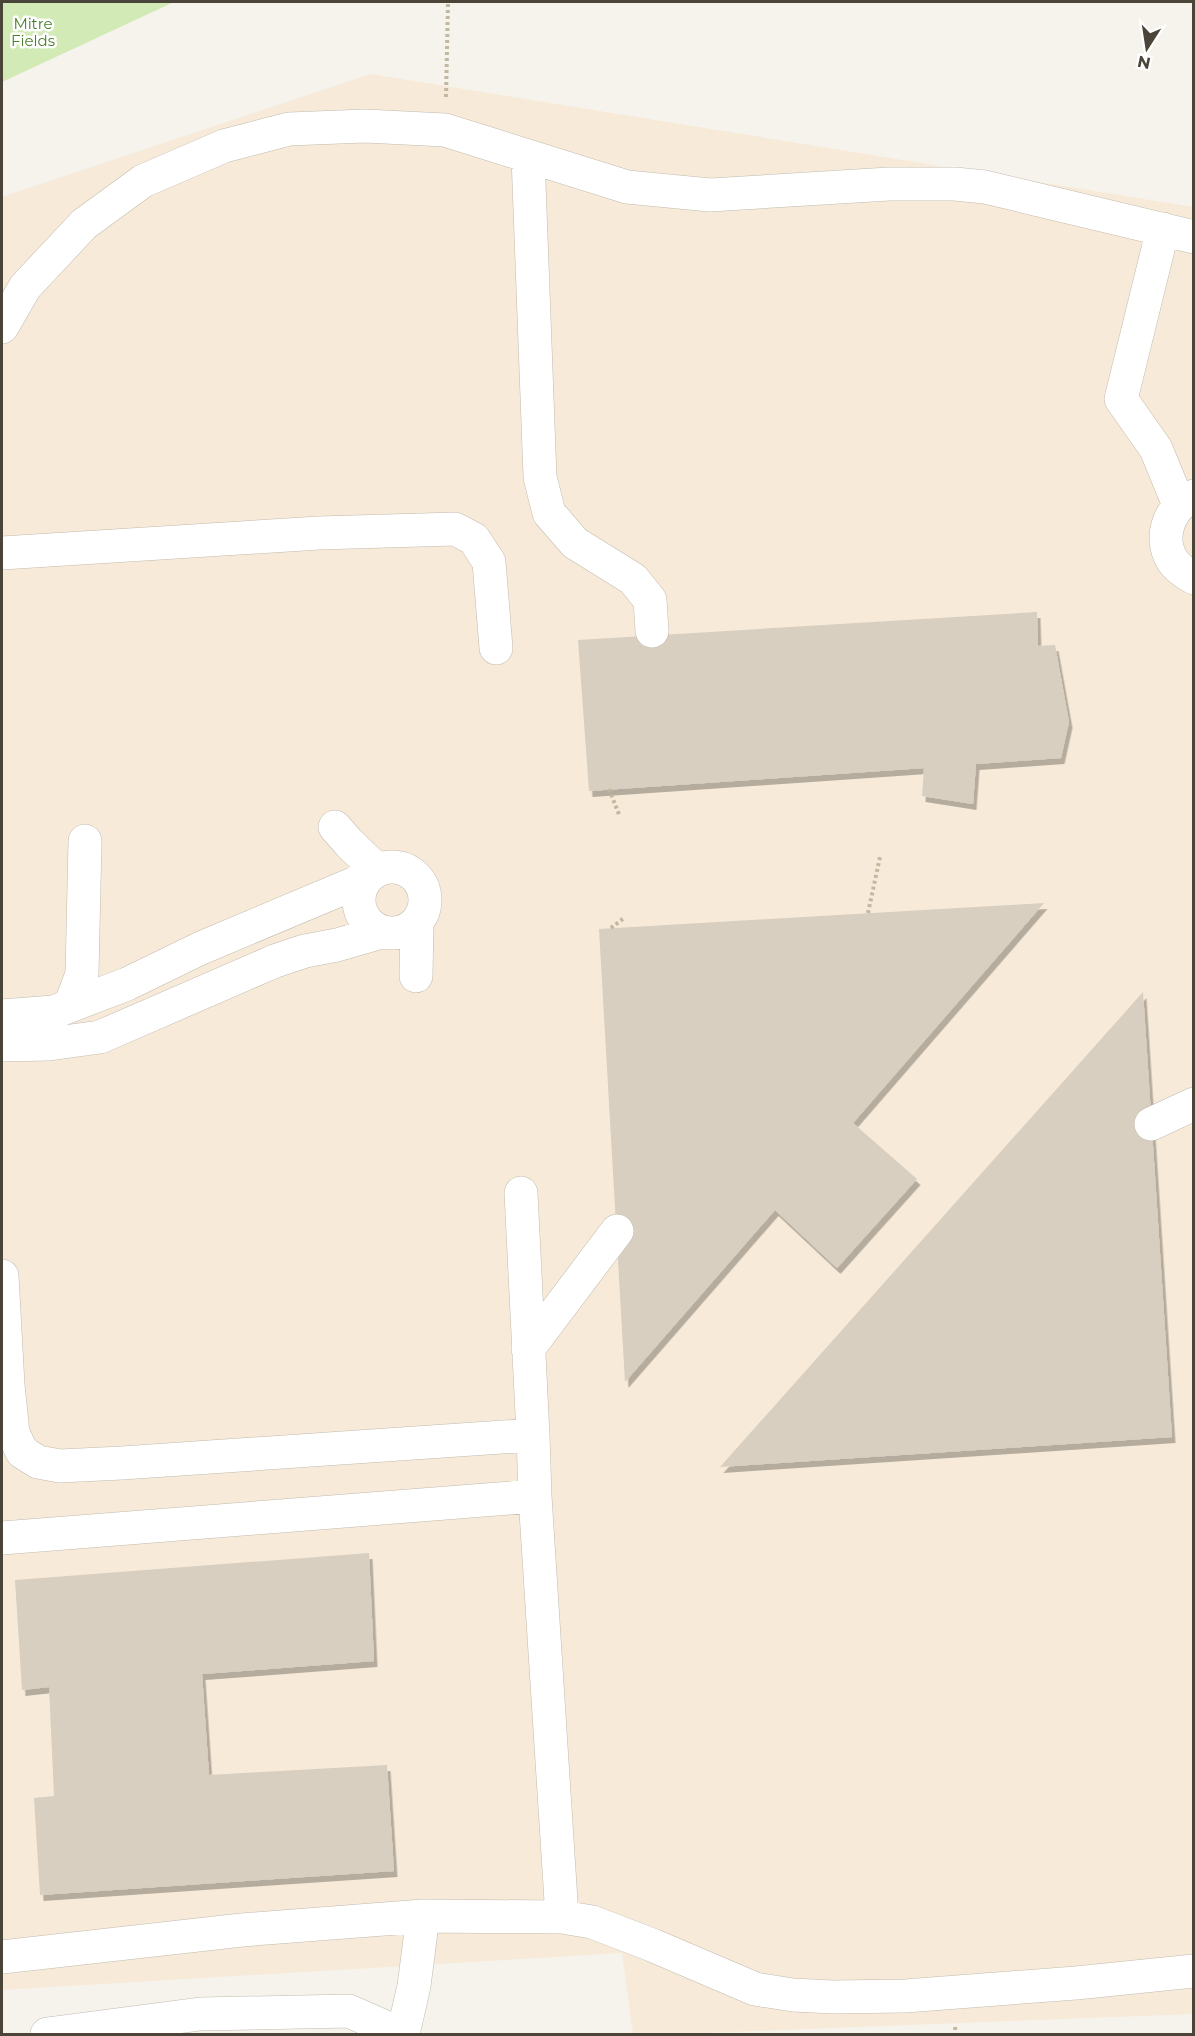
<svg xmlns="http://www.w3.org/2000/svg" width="1195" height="2036" viewBox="0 0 1195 2036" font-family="Montserrat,sans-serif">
<defs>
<filter id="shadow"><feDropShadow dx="3.5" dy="6" stdDeviation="0" flood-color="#0004"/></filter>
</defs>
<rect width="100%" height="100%" fill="#f6f3ec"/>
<path fill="#f7ead8" d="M371,74L1193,207V2014L678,2034H633L622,1953L2,1990V197Z"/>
<path fill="#d2eab5" d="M2,2H174L2,82Z"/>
<path fill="#d8cfc1" filter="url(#shadow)" d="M1037,612L1038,646L1055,645L1069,722L1061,758L976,764L973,804L922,796L924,768L589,791L578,640Z
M1044,903L853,1123L917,1179L837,1268L775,1210L625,1382L599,929Z
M1143,992L1172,1437L720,1467Z
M369,1553L374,1661L202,1674L209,1775L387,1765L394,1871L40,1895L34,1798L54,1796L49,1687L22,1690L15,1580Z"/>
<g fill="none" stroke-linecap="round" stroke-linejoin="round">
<g stroke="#c2bbae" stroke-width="34">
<path id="minor" d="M528,156L540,477L549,513L575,543L633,579L650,600L652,631
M1163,229L1121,399L1156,449L1179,505
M2,327L25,287L84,224L143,181L224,146L289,129L365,126L445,130L627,187L710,195L889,184H955L985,187L1194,237
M1194,496C1170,506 1158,536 1172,560C1177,568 1185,573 1194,578
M2,553L319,533L455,529L474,539L489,562L496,648
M335,827L349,843L377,870
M359 900a33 33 0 1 1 66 0a33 33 0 1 1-66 0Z
M416,976L417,922
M70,1006L82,974L85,841
M2,1016L54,1012L127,984L201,948L365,879
M2,1045L49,1044L100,1037L275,961L305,951L337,945L382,932
M1151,1124L1194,1104
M521,1193L533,1435
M2,1276L8,1385L13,1433L22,1452L38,1462L60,1466L122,1463L533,1435L535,1496
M528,1349L617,1231
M2,1538L535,1496L562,1917
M2,1957L242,1930L423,1916L562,1917L592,1922L652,1945L755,1989L793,1995L833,1997L905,1996L1076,1983L1194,1971
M47,2034L200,2014L349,2011L401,2034
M403,2034L414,1986L423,1916"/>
</g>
<path stroke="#c4b79f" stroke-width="4" stroke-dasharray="3 3" stroke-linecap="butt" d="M446,97L448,2
M609,789L620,817
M868,913L880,857
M611,928L624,918
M955,2027L956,2034"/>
<use href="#minor" stroke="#fff" stroke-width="33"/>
</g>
<g text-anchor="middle" stroke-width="5" stroke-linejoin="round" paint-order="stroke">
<g font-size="15" fill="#4a7f2a" stroke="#fff">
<text x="33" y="29">Mitre<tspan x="33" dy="17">Fields</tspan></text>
</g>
</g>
<rect width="1195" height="2036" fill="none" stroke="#4b4439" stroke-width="6"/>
<g transform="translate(1147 48) rotate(192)" stroke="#ffffff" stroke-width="4.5" paint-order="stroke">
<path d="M0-4.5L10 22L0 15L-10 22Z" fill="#4b4439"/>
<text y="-9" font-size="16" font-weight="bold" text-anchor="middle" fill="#4b4439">N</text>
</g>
</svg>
